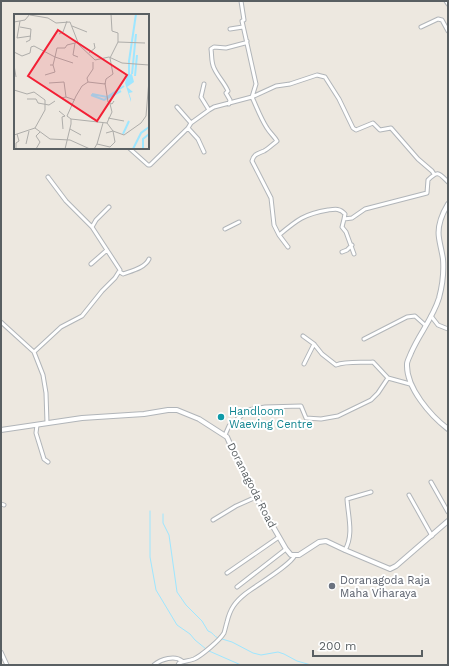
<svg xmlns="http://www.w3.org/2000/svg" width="449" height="666" viewBox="0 0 449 666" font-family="'Work Sans',sans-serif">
<rect width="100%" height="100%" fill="#ede8e0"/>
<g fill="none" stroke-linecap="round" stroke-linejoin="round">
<path stroke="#9ee6ff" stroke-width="1" d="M150,511V557L156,590L177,625L190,634L195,640L206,649
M163,514V523L169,535L177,592L186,605L202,621L208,631C213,632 214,637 218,638
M222,639L232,642L253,653L261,655L278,652L284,654L297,661L311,665
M209,651L241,665"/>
<g stroke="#b1b5b9" stroke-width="5">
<path id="minor" d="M241,1L244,20L242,21L256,84L252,97L276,86L290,84L317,75L325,77L339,99L353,128L356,130L373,123L380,130L391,128L418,159L432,171L434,174
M446,1L448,4
M421,27L438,19L442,20L448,31
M230,29L243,27
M204,84L201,97L209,110
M229,104L230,100L226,93L228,91C224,82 218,77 214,68C211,62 212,55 211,49L214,47L226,48L245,43L247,41
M191,123L209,110L214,107L252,97C257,108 261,119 267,128C270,133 274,136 277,141C273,144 268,149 264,151C257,154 254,154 252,161L271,198L274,225L279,235L288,247
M188,128L198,139L204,152
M129,148L148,165H150L188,128L191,123L177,107
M92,227L96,220L109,207
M225,229L239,222
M279,235C297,220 304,214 328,210C335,209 340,208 345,214L344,219
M342,252L347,250L352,245
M354,254L346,232L342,227L344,219L352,218L365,209L427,193L428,180C438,170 439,173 448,182
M91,264L107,250
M120,272L123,274C131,271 145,268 149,259
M431,316L438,325L448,329
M1,322L34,352L43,375L46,393L47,423
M303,336L314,344L322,354L336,365C346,361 362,363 373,362L388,378L410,384
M364,339L407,317L415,316L425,325
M34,352L61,327L82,316L102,291L115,278L120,270L92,227L66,201L48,177
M304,364L314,344
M37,425L36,433L44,459L48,462
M225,435L229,426L248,410L265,407L301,406L306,418L321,419L338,416L371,400L378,393L388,378
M431,482L448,512
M409,495L432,536
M1,504L4,505
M213,520L236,506L256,497
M345,550C354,535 348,516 347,499L371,492
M227,573L279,537
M237,587L286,549
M1,652L7,665
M154,665C161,659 175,655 182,661
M178,665L179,663C184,661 189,661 194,659C201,656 220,640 224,633C225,630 226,625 227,622C230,609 235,602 245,594C255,586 291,565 295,555"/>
</g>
<g stroke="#b1b5b9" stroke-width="6">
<path id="tertiary" d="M448,204C442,214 437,226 439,238C440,245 442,252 443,259C444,272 442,287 439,298C433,318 419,334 411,353C410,356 407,361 407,364C406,388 431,416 448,429
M1,430L82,418L144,414L168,410H177L199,419L227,437L235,455L256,497L286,549L291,555H299L319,542L326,541L345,550L390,569L396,566L448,521"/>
</g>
<use href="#minor" stroke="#fff" stroke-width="3"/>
<use href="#tertiary" stroke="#fff" stroke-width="4"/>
</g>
<circle fill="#0f9aa8" stroke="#fff" stroke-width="1.5" cx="221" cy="417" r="4"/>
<circle fill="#6b7280" stroke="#fff" stroke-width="1.5" cx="332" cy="586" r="4"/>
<g text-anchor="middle" stroke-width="4" stroke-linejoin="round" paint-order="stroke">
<g font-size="11" fill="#0d838f" stroke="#fff" text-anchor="start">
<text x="229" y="415">Handloom<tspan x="229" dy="13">Waeving Centre</tspan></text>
</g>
<g font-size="11" fill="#595f62" stroke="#fff">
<text transform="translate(252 485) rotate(63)" y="4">Doranagoda Road</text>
</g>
<g font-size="11" fill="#5b616d" stroke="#fff" text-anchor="start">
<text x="340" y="584">Doranagoda Raja<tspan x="340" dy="13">Maha Viharaya</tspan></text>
</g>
</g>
<g transform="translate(14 14)">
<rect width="135" height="135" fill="#ede8e0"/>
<path d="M118,60L120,68L113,73L119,78L115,79L117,85V88L111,69L113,61Z" fill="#9ee6ff"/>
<path fill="none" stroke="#9ee6ff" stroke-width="2" d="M118,60L122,20M115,61V47L122,0M121,62L123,41M78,80L93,83L110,72M77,81L90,86L107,77M109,120L115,107M119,135L127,119L135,113M129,135V125L135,120"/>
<path fill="none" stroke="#aeadaa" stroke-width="1" d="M16,1L34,4L42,9L56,8L65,31L81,46L95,43L108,49L135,51M6,7L3,24L17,22M0,8L11,6L16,0M58,12L73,18M6,13L17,15L16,26L12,28M45,20L49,18L53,7M104,28L131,29M0,38L8,42L16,39L17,33L20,32L41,43L43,34H51L53,31L61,29M75,39L81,34L80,29M64,43L59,41L61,29L64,28M96,44L104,28V19L98,17L97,0M0,51L2,63M39,51L41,43L59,49M31,61L41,58L39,51H36M74,68L73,64L79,55V48M35,69L50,68L52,83M91,69L94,88L98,90L100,87M0,76L13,80L20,78L31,86V96L21,114M47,84L52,83L61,86M13,85H22L24,89L35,91L41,87M45,97L51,102L48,103L49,115M94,104L110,107M57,105L93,109L99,117L110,121L127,109L132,102L135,66M93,109L98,98L96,90M21,114L36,125L56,126L76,135M56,115L67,121M0,121L21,114M12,130L15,117M83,130L89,109M2,135V129L5,127L3,120M22,135L26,128L22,122L26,118M51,135L57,110V105L53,102L62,82L68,72L74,68L91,70L92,65L99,60L96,44M80,135L83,130L96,133L101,128L99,117L92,119"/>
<path fill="#f32035" fill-opacity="0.15" stroke="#f32035" stroke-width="2" d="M44,16L113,61L83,107L14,62Z"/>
<rect width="135" height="135" fill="none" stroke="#595f62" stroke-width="2"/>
</g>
<rect width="449" height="666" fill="none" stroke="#595f62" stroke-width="4"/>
<path d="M313 650v6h109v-6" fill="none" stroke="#595f62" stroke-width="2"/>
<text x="319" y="650" font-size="12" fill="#595f62" stroke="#ffffff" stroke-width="3" paint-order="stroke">200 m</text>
</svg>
